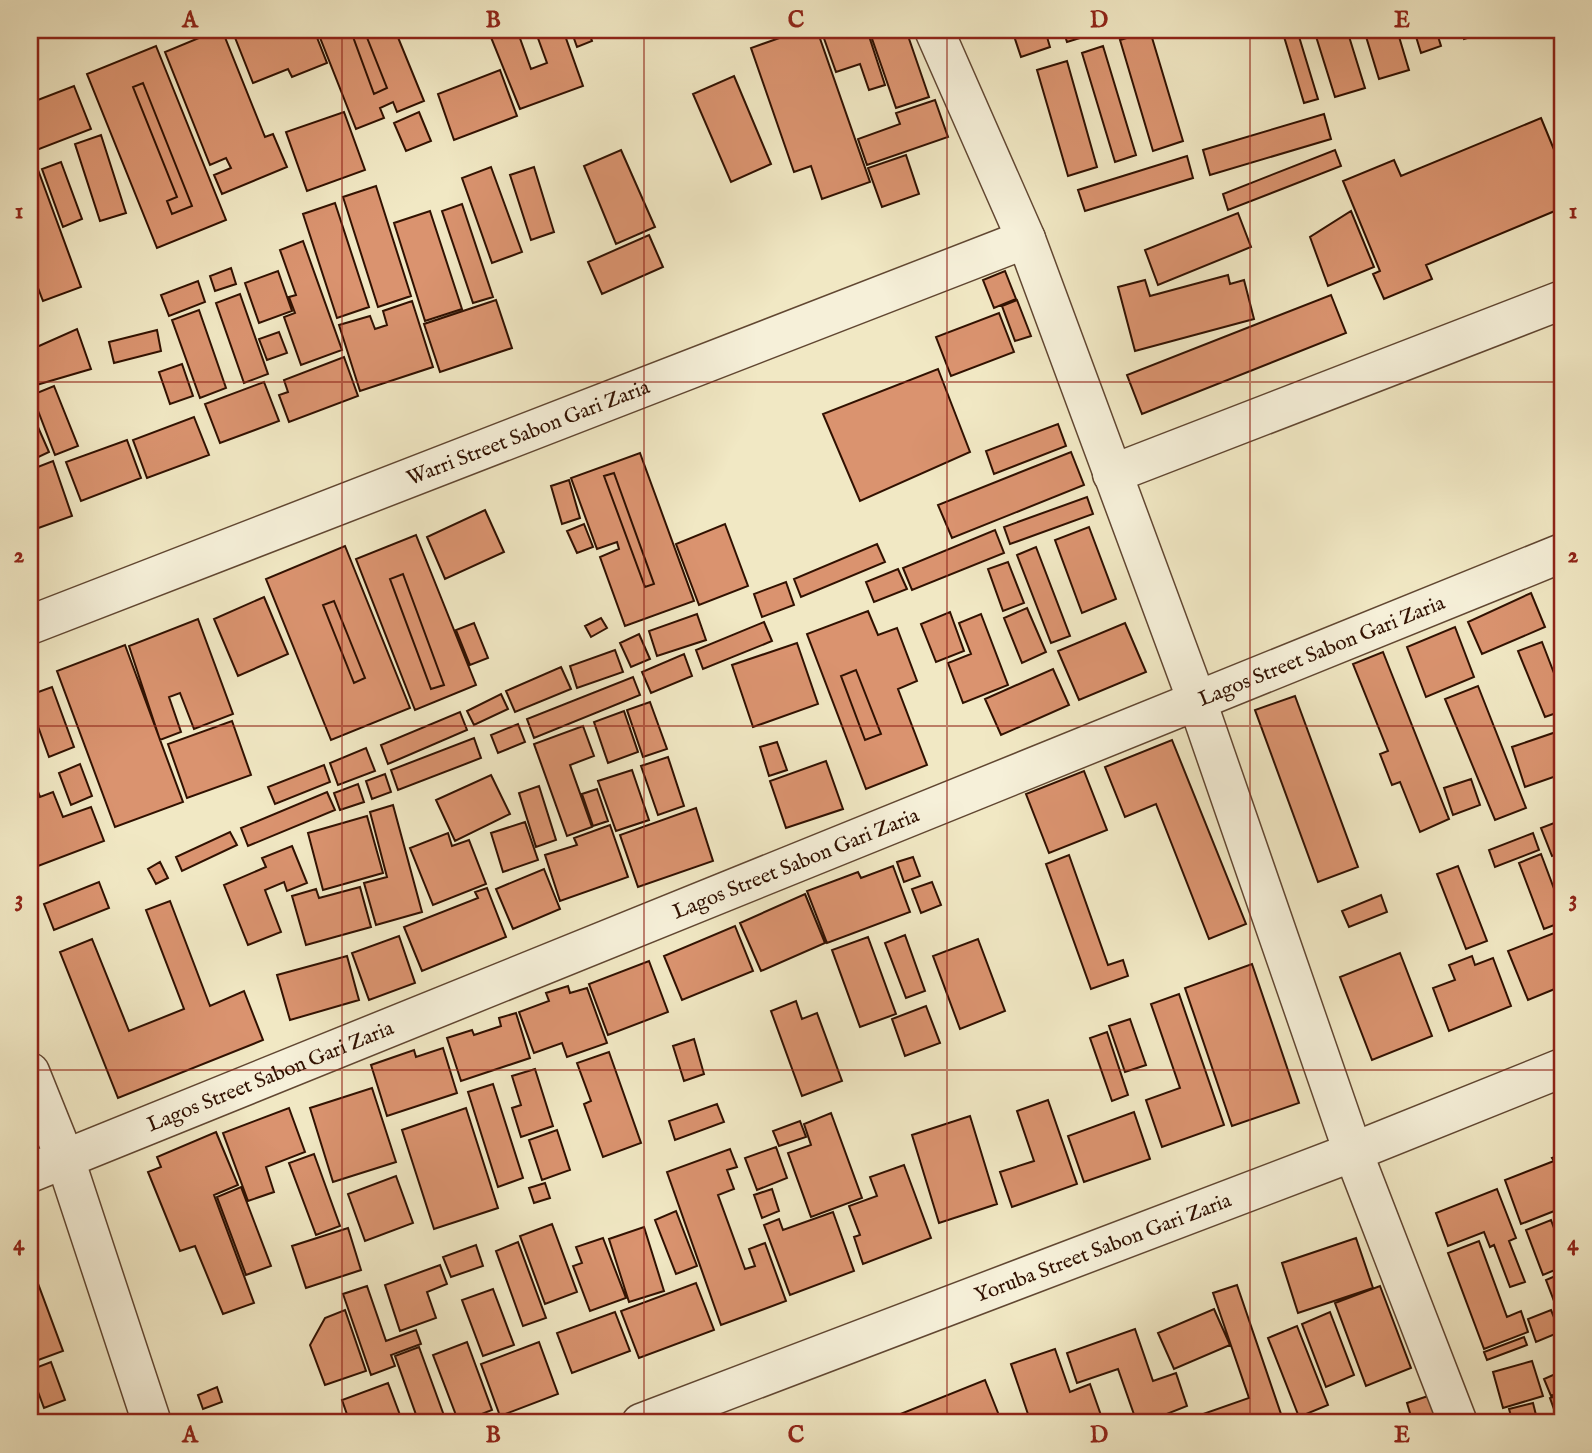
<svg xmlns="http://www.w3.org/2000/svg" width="1592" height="1453" viewBox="0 0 1592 1453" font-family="'IM FELL English',serif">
<rect width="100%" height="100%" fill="#f1e8c4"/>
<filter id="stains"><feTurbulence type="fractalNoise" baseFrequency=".00286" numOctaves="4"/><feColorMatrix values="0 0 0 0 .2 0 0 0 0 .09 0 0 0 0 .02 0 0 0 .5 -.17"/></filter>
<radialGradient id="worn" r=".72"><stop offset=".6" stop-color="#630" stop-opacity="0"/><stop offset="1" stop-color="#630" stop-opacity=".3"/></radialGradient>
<path fill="#da936f" stroke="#311101" stroke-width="2" fill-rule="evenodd" d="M218,30H222L265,137L273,134L287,167L222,194L214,175L231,168L226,158L210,165L165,52Z
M232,30H314L327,63L292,77L288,69L253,83Z
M317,30H363L352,34L374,94L387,88L364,30H395L424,101L397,112L393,102L380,108L384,118L356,129Z
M364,30L387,88L374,94L352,34Z
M488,30H517L531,69L547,63L535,30H563L583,86L520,109Z
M571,30H588L592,41L577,47Z
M802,30H817L870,182L822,199L811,166L794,172L751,48Z
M821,30H867L885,85L869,90L860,64L836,72Z
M869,30H906L929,97L896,108Z
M1012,30H1045L1050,47L1021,57Z
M1063,30H1095L1096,33L1067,42Z
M1282,30H1297L1318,99L1304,103Z
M1314,30H1347L1365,88L1335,97Z
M1364,30H1397L1409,70L1379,79Z
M1414,30H1436L1441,46L1421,53Z
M1461,30H1487L1488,32L1464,39Z
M1150,31L1183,141L1153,151L1120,40Z
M156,46L226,220L157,248L87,74ZM143,83L192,206L172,214L167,201L177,197L133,87Z
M1103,46L1136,155L1115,162L1082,53Z
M1067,61L1097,167L1068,176L1037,70Z
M500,70L517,116L454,140L438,94Z
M734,76L771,164L731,182L693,94Z
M143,83L192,206L172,214L167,201L177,197L133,87Z
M74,86L91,129L34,151L30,139V103Z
M935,100L948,137L867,165L858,139L900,124L896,113Z
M344,112L365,170L307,191L286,132Z
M419,112L431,141L406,151L394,123Z
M1324,114L1331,139L1210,175L1203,150Z
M1541,118L1562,169V208L1426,265L1432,279L1384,299L1373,274L1380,271L1343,181L1394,160L1401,176Z
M101,135L126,213L100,221L75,144Z
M30,148L81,287L43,301L30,267Z
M621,150L655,227L616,244L584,166Z
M1335,150L1341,166L1228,210L1223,194Z
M906,155L919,194L882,207L868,168Z
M1187,156L1193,178L1085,211L1078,190Z
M61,162L82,219L63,227L42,169Z
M491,167L522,252L492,263L462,178Z
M534,167L554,232L531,240L510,175Z
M376,186L411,296L378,307L343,197Z
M335,203L369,307L337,318L303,214Z
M462,204L493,297L473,303L442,211Z
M430,211L462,309L425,321L394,223Z
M1351,211L1374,267L1328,286L1310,237Z
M1238,213L1251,247L1158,285L1145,250Z
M649,235L663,267L602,294L588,262Z
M303,241L342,350L301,365L284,317L295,313L289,297L296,295L280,250Z
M231,268L236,284L215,291L210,276Z
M278,271L292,311L259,323L245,283Z
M1005,271L1016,299L994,308L983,280Z
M1228,275L1230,284L1244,280L1254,319L1135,351L1118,287L1145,280L1150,296Z
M198,281L205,302L169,316L161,295Z
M240,294L268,374L244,383L216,303Z
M1331,295L1346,333L1142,414L1127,375Z
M496,300L512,348L440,372L424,324Z
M1017,300L1031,336L1015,341L1002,306Z
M412,301L433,367L360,391L339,325L370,316L375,329L387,325L383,311Z
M199,310L226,388L200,398L172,320Z
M999,313L1014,352L951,376L936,337Z
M77,329L91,369L33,386L30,378V350Z
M157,330L161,351L114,363L109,342Z
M279,332L287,353L267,360L259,339Z
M344,357L358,396L289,422L279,395L288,392L284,380Z
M182,364L193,396L170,404L159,372Z
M938,369L970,452L860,501L823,414Z
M264,382L279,421L220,443L205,404Z
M54,386L78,446L55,455L32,395Z
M30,409L49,452L30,461Z
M194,417L209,455L147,478L133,440Z
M1058,424L1066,446L994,474L986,451Z
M127,440L141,478L81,501L66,462Z
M1071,452L1084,485L952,538L938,505Z
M640,453L694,601L625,626L600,557L619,549L617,542L597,549L571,478ZM614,473L654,584L645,587L604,476Z
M53,461L72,516L30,531V470Z
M614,473L654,584L645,587L604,476Z
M569,480L580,518L562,524L551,486Z
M1087,497L1093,514L1010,544L1004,527Z
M485,510L504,552L445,579L427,537Z
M584,524L593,547L577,553L567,531Z
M725,524L748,586L699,605L676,544Z
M1089,527L1116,599L1082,613L1055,540Z
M995,530L1004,553L912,590L903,568Z
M416,535L476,685L415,710L356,559ZM403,574L444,685L431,689L390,579Z
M877,544L885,562L801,597L794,579Z
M345,546L410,708L331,740L266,579ZM334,601L365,678L354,683L323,605Z
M1036,547L1070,636L1051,643L1017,555Z
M1008,562L1024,603L1003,611L988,569Z
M898,569L907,589L874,602L866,582Z
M403,574L444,685L431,689L390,579Z
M786,582L794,605L762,617L754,594Z
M1531,593L1545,627L1482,654L1468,622Z
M264,597L288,654L238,676L214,619Z
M334,601L365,678L354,683L323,605Z
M1027,608L1046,652L1022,663L1004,618Z
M868,611L878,635L897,628L917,681L898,689L927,765L866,789L807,634ZM856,670L881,734L865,740L841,676Z
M950,612L964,651L936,662L921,624Z
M697,614L706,640L657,656L649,631Z
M981,614L1008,685L963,703L948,663L971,654L959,623Z
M601,618L607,628L591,637L585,626Z
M198,619L233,714L194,729L180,693L169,697L181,732L160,740L129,646Z
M764,622L772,641L703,669L696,650Z
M474,623L488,658L470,665L456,630Z
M1125,623L1146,672L1079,700L1058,651Z
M1455,627L1474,677L1426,697L1407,647Z
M639,634L650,659L631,667L620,643Z
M1542,642L1562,694V711L1545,717L1518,651Z
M797,643L818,704L753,727L732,665Z
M125,645L183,802L115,827L57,671Z
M615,650L623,672L577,688L570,666Z
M1383,652L1449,819L1420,832L1400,782L1392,785L1380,754L1388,751L1353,664Z
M684,654L692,676L651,693L642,672Z
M561,667L571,689L515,712L506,691Z
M1053,669L1069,705L1001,735L985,699Z
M856,670L881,734L865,740L841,676Z
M633,677L640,695L534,738L527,719Z
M1478,686L1526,808L1495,820L1445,699Z
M52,687L74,747L49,757L30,704V695Z
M501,694L508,709L474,725L467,711Z
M1295,696L1358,867L1318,882L1255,710Z
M650,702L667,749L643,757L627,710Z
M624,711L638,752L608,763L594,722Z
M460,712L467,730L388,764L381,745Z
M232,721L251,775L187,798L168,744Z
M518,724L525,742L498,753L491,735Z
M583,726L594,756L570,765L592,827L567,836L534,744Z
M1562,730V774L1525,787L1512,747Z
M474,738L481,758L398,790L391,770Z
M1172,740L1246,924L1209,939L1156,804L1125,817L1105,767Z
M777,742L787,770L769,776L760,747Z
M366,748L375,771L338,785L330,763Z
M668,757L684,806L658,815L641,766Z
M826,761L843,809L786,828L770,781Z
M80,764L92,796L71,805L59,773Z
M324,765L330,782L275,804L268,787Z
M30,769L40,797L53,792L63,817L91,807L104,841L30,869Z
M632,770L649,820L616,831L598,781Z
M1084,771L1107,830L1049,853L1026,794Z
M385,774L391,792L372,799L366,781Z
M491,775L510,814L455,841L436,800Z
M1471,779L1480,805L1453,815L1444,788Z
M358,784L364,802L340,810L334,793Z
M539,786L556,840L536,847L519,793Z
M597,789L608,821L593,826L582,794Z
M327,792L335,810L248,846L241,828Z
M393,805L422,912L376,925L364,883L387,877L370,812Z
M696,808L713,861L638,887L620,835Z
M367,816L383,873L323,890L308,833Z
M1562,820V852L1552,856L1541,828Z
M525,822L538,860L503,872L491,833Z
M610,825L628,877L560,901L545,855L577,845L574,838Z
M230,832L237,845L182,871L176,857Z
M448,833L452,846L469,840L486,884L433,905L410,848Z
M1533,833L1539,850L1495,867L1489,850Z
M292,846L307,883L287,891L284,882L265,890L281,932L248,945L224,885L266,867L262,858Z
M1541,854L1562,910V922L1544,929L1519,863Z
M1069,855L1108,965L1123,960L1128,976L1091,989L1046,864Z
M913,857L920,876L904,882L897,862Z
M160,862L168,878L156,884L148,869Z
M893,866L910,912L827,943L807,891L858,872L861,878Z
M1458,866L1487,941L1466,949L1437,874Z
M544,869L560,909L513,929L496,889Z
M99,882L109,908L54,930L44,904Z
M932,882L941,905L921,913L912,889Z
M360,887L371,927L306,945L292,896L316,889L319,898Z
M487,888L506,937L422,971L404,927L478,898L475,892Z
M805,894L825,943L761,971L740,923Z
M1381,895L1387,912L1349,927L1342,911Z
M170,901L210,1006L244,991L263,1040L118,1098L60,952L92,939L129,1031L184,1009L146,910Z
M735,926L753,971L682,1000L664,956Z
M1562,930V986L1528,1000L1508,951Z
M905,935L925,991L906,998L885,943Z
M399,936L415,983L369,1000L352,953Z
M868,937L896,1014L860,1027L832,950Z
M978,939L1005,1011L960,1029L933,956Z
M1400,953L1432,1036L1372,1060L1340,977Z
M347,956L359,1000L290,1020L277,975Z
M1472,956L1475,965L1493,958L1511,1006L1449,1031L1433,988L1455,980L1449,965Z
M649,961L668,1012L608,1035L589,984Z
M1252,964L1299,1103L1232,1126L1185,988Z
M568,986L570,993L587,988L607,1043L567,1057L562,1043L534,1053L519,1012L549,1001L546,993Z
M1179,994L1224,1125L1162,1147L1146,1100L1180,1088L1151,1004Z
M796,1001L802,1019L817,1013L842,1081L802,1096L771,1011Z
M926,1006L940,1043L905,1056L892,1019Z
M516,1013L530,1058L461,1081L447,1038L472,1030L474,1035L501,1026L499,1018Z
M1130,1019L1146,1065L1125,1072L1109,1026Z
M1107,1032L1128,1095L1112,1101L1090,1038Z
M694,1039L704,1074L684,1081L673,1046Z
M443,1048L457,1093L387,1116L371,1065L414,1050L416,1057Z
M609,1052L641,1143L603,1157L584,1104L591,1101L577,1063Z
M535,1069L553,1126L521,1137L512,1108L521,1105L512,1076Z
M493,1084L523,1178L498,1187L468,1092Z
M372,1088L396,1162L333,1182L310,1108Z
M1048,1100L1077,1184L1012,1207L1000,1172L1034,1161L1017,1111Z
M717,1104L724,1122L675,1140L669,1121Z
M289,1108L305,1152L266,1167L274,1192L248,1201L223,1133Z
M466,1108L498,1208L434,1229L402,1130Z
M1134,1112L1150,1159L1084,1182L1068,1136Z
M831,1113L862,1198L811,1217L788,1153L811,1145L804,1124Z
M970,1116L997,1204L939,1223L912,1135Z
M800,1121L806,1137L779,1146L773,1131Z
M557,1130L570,1170L542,1180L529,1140Z
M216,1132L238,1185L214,1195L254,1303L223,1314L195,1246L180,1251L148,1172L161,1167L157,1157Z
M776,1147L787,1178L757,1190L745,1158Z
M730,1149L737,1167L727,1170L734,1189L718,1195L745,1269L755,1266L749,1249L765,1243L786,1301L721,1325L667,1172Z
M314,1154L340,1226L316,1235L289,1163Z
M1562,1154V1208L1521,1224L1505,1180L1554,1161L1552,1158Z
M904,1165L931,1238L863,1264L854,1237L860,1235L849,1206L877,1196L870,1177Z
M396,1176L413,1223L365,1241L348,1194Z
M545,1183L550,1198L534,1203L529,1188Z
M241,1187L271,1266L246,1275L217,1197Z
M772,1189L779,1211L762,1218L754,1195Z
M1497,1189L1516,1238L1509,1241L1525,1282L1510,1287L1494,1245L1490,1247L1484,1232L1448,1246L1436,1213Z
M676,1211L697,1266L676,1274L655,1220Z
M833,1212L854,1271L790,1295L764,1225L779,1219L783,1230Z
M1551,1220L1562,1250V1267L1543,1275L1526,1230Z
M552,1224L577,1292L545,1304L520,1236Z
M644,1227L664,1291L629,1302L609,1239Z
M348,1228L361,1270L306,1288L292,1246Z
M603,1238L626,1298L590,1311L573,1266L582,1263L576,1247Z
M1356,1238L1373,1288L1298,1313L1282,1263Z
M1479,1241L1507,1317L1521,1311L1528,1332L1484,1349L1448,1253Z
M518,1242L546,1318L523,1326L496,1251Z
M476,1245L483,1266L451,1277L443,1257Z
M30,1262L63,1351L30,1363Z
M440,1265L447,1284L427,1292L436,1318L400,1331L385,1285Z
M1562,1273V1322L1546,1280Z
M696,1283L714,1330L639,1358L621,1311Z
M1237,1285L1282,1417L1271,1421L1272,1423H1184L1183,1421L1249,1398L1213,1293Z
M367,1286L386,1341L416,1330L421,1344L391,1355L395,1366L371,1375L343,1294Z
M1380,1286L1411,1368L1366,1386L1335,1303Z
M493,1289L514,1345L483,1356L462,1300Z
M1214,1309L1230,1345L1174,1369L1158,1333Z
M345,1310L366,1371L325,1385L310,1345L325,1318Z
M1551,1310L1560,1332L1536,1342L1528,1319Z
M615,1312L630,1351L572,1373L557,1333Z
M1330,1312L1354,1375L1326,1387L1302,1324Z
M1297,1326L1328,1405L1299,1417L1268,1338Z
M1135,1329L1153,1381L1176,1373L1187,1406L1164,1415L1167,1423H1137L1118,1369L1077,1383L1067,1353Z
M1524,1337L1527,1345L1487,1360L1484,1352Z
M467,1342L492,1410L459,1423L433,1355Z
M539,1342L558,1394L500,1416L481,1364Z
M419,1347L446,1421L439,1423H419L395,1356Z
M1055,1349L1070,1392L1090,1384L1103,1421L1095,1423H1031L1011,1364Z
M1532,1361L1543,1396L1503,1408L1493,1372Z
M51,1362L65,1400L44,1408L30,1370Z
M1562,1371V1391L1551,1396L1544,1379Z
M985,1380L1002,1423H884L883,1421Z
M388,1383L403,1423H350L342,1400Z
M217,1387L222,1402L203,1409L198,1395Z
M1562,1394V1423H1559L1550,1398Z
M1428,1396L1436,1418L1413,1423L1407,1403Z
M1533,1403L1538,1423H1513L1509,1409Z"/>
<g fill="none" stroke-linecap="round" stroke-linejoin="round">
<g stroke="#614732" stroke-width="41">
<g id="minor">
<path d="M934,30L1026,239L1197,701L1353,1152L1458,1423"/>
<path d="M1112,474L1562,300"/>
<path id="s1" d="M30,625L1026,239"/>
<path d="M30,1072L65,1159L152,1423"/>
<path id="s2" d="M30,1173L1562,553"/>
<path id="s3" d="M641,1423L1353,1152L1562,1068"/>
</g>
</g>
<use href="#minor" stroke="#f6f0d9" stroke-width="38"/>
</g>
<path fill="none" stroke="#8f2418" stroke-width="2" stroke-opacity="0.55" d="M342,30V1423M644,30V1423M947,30V1423M1250,30V1423M30,382H1562M30,726H1562M30,1070H1562"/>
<g text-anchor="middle" stroke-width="5" stroke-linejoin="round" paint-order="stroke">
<g font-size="21" fill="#311101" stroke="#f6f0d9">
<text dy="7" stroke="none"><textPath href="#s1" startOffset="534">Warri Street Sabon Gari Zaria</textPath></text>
<text dy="7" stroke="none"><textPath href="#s2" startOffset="1393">Lagos Street Sabon Gari Zaria</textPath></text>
<text dy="7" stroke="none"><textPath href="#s2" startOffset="826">Lagos Street Sabon Gari Zaria</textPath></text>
<text dy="7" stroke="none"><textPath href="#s2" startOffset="259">Lagos Street Sabon Gari Zaria</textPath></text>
<text dy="7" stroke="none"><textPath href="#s3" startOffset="494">Yoruba Street Sabon Gari Zaria</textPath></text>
</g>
</g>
<rect width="1592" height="1453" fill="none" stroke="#f1e8c4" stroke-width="77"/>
<rect x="38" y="38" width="1516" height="1376" fill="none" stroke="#8f2418" stroke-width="2.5"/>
<g font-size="23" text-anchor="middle" font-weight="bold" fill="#8f2418">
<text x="190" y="27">A</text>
<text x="493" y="27">B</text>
<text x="796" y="27">C</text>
<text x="1099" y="27">D</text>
<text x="1402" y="27">E</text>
<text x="19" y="218">1</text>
<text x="1573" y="218">1</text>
<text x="19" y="562">2</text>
<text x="1573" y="562">2</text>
<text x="19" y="906">3</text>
<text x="1573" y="906">3</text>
<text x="19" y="1250">4</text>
<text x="1573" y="1250">4</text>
<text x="190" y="1442">A</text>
<text x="493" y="1442">B</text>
<text x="796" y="1442">C</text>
<text x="1099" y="1442">D</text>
<text x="1402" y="1442">E</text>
</g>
<rect width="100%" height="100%" filter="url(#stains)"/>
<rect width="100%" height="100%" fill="url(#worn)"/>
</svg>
